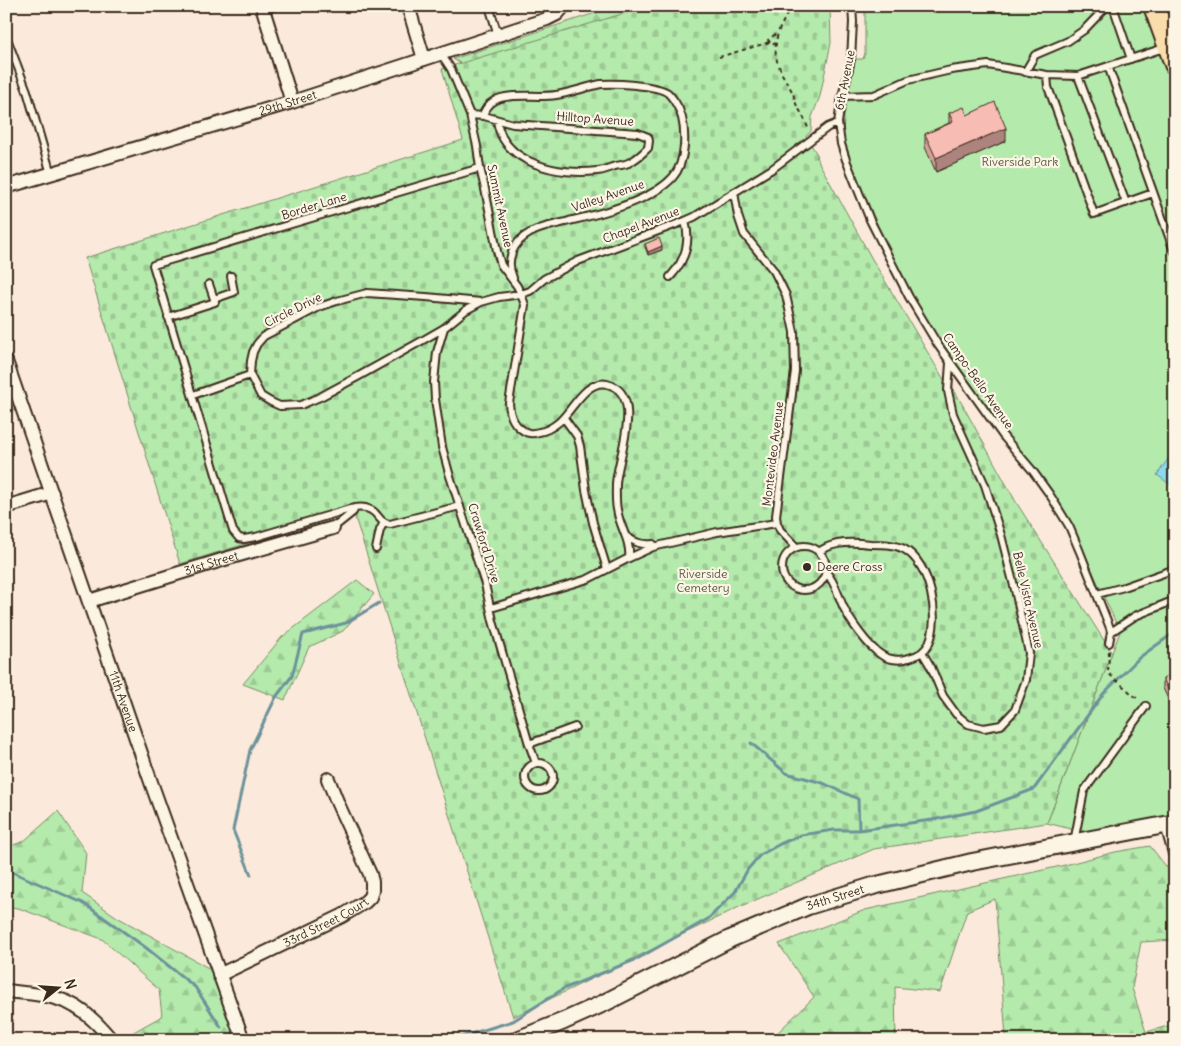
<svg xmlns="http://www.w3.org/2000/svg" width="1181" height="1046" viewBox="0 0 1181 1046" font-family="Delius,sans-serif">
<defs>
<pattern id="forest-firs" width="22" height="20" patternUnits="userSpaceOnUse" patternTransform="scale(1.25)"><rect width="22" height="20" fill="#b4eaac"/><path d="M5 1l3.5 6h-7zM16 11l3.5 6h-7z" fill="#9cc994"/></pattern>
<pattern id="cemetery-stones" width="16" height="16" patternUnits="userSpaceOnUse" patternTransform="scale(1.25)"><rect width="16" height="16" fill="#b4eaac"/><path d="M2 7V4a2 2 0 0 1 4 0v3zM10 15v-3a2 2 0 0 1 4 0v3z" fill="#9cc994"/></pattern>
</defs>
<rect width="100%" height="100%" fill="#fbeadb"/>
<filter id="ink" filterUnits="userSpaceOnUse"><feTurbulence type="fractalNoise" baseFrequency=".02" numOctaves="2"/><feDisplacementMap in="SourceGraphic" scale="10" xChannelSelector="R" yChannelSelector="G"/><feConvolveMatrix kernelMatrix="1 2 1 2 8 2 1 2 1" color-interpolation-filters="sRGB"/></filter>
<g filter="url(#ink)">
<path fill="#b4eaac" stroke="#788a65" d="M865,6H1144L1175,89V814L1087,833L1047,823L1120,632L1068,517L1045,481L1000,429L975,389L943,345L931,327L909,288L885,243L854,170L843,135L844,116L855,59H863L865,53Z"/>
<path fill="url(#forest-firs)" stroke="#788a65" d="M617,6H762L470,69L453,59Z
M357,580L374,594L343,631L309,647L285,700L243,684L282,637Z
M58,811L86,853L82,893L117,917L212,970L235,1037L228,1040H137L130,1034L162,1016L159,990L102,939L18,908L6,907V848L24,841Z
M1150,846L1169,870L1175,888V940L1141,942L1132,988L1146,1032L1175,1024V1040H1014L1006,1037L995,899L967,911L940,992L895,987L896,1040H770L814,997L779,944L865,910L1061,866L1115,852Z"/>
<path fill="url(#cemetery-stones)" stroke="#788a65" d="M648,6H830L831,43L820,96L812,117L811,131L806,136L818,156L816,157L872,259L946,383L951,384L1016,502L1112,653L1047,823L874,849L737,908L513,1017L353,511L180,564L85,258L463,140L442,69Z"/>
<path fill="#8cd8ec" stroke="#6c929a" d="M1175,449V488L1157,475Z"/>
<g fill="none" stroke-linecap="round" stroke-linejoin="round">
<path stroke="#6c929a" stroke-width="3" d="M751,743L786,773L823,783L858,799L859,830
M6,872H12L83,903L145,947L195,987L221,1027
M251,875L233,830L250,750L276,697L292,676L303,634L346,623L379,603
M451,1040L513,1021L563,989L637,959L708,919L735,892L748,869L760,855L780,844L801,835L834,830H859L932,820L976,811L1034,789L1104,693L1140,657L1175,632"/>
<g stroke="#3b2a1e" stroke-width="10">
<path id="service" d="M489,6L498,35
M852,6L853,22L851,59L847,78L842,96L838,123L841,144L846,160L870,220L909,297L938,345L1003,436L1032,470L1050,495L1069,526L1080,552L1110,628L1111,632L1109,643
M1113,6L1131,59
M263,10L276,6
M6,36L27,91L51,174
M441,54L451,69L470,115L477,146L480,168L485,189L497,251L501,265L517,286L521,294L525,305L509,403C510,415 512,422 521,429C527,434 532,434 539,432C547,431 553,427 559,422C572,411 586,379 607,384C646,393 617,459 616,484C616,494 615,504 618,514C621,529 631,542 629,558
M1108,66L1172,245
M1025,72L1035,55L1068,41L1084,30L1107,6
M1047,75L1048,87L1094,214L1153,193
M1078,76L1126,203
M842,96L874,95L908,80L951,70L988,65L1047,75L1078,76L1167,47
M470,115L484,116L513,124L638,133L648,137L649,141L648,148C643,153 637,159 630,162C626,165 620,165 615,166C609,168 603,171 597,171C561,176 502,164 497,120
M482,116C485,110 488,104 494,101C508,92 538,98 556,95C570,93 586,87 601,84C615,83 657,85 668,93C670,95 673,99 675,102C684,115 685,131 684,146C683,157 680,169 673,177C652,201 600,214 569,221C556,225 542,226 530,233C513,242 505,260 513,278
M1175,244L1172,245L1175,252
M670,277C685,261 691,242 685,221
M214,299L234,292L231,276
M481,302L426,297L367,293L337,301L319,307L264,336L257,344L253,352L251,361L250,375L261,396L271,402L280,406L301,405L320,397L359,376L418,343L444,328L466,310L481,302L499,297L521,294L530,291L544,279L578,261L685,221L694,217L772,169L828,127L838,123
M168,317L215,302L209,284
M444,328L437,352L434,382L435,399L442,447L449,473L485,584L493,621L529,744L536,763
M193,395L250,375
M564,418L577,436L580,446L586,490L593,523L607,569
M460,506L390,524C379,523 379,514 371,510C364,506 357,507 350,509L256,537L244,539L239,538L233,531L153,265L480,168
M777,523L780,530L796,547
M333,528L353,512L355,508
M626,536C635,543 642,545 653,544
M782 568a22 22 0 1 1 44 0a22 22 0 1 1-44 0Z
M376,549L380,530L384,522
M820,551C835,541 853,542 871,544C882,544 894,544 904,549C930,563 941,617 929,643C926,651 917,656 909,658C900,661 888,660 880,654C868,646 849,620 843,606C838,595 835,582 826,572
M1097,594L1124,587L1175,569
M491,608L588,579L629,558L653,547L717,532L777,523L776,516L795,371L794,332L786,295L774,271L744,234L738,216L734,192
M1111,632L1135,616L1175,600
M922,652L931,667L943,696L956,714L968,724L984,728L1001,725L1015,710L1026,680L1029,653L1015,590L1001,535L985,485L953,414L948,391L950,363
M529,744L575,727
M525 777a14 14 0 1 1 28 0a14 14 0 1 1-28 0Z
M1074,842L1084,791L1146,706"/>
</g>
<g stroke="#3b2a1e" stroke-width="16">
<g id="minor">
<path d="M262,6L292,102"/>
<path d="M408,6L424,59"/>
<path id="s1" d="M6,187L292,102L547,19L557,14L564,6"/>
<path id="s2" d="M6,361L152,785L243,1040"/>
<path d="M6,507L52,493"/>
<path id="s3" d="M89,601L225,559L333,528"/>
<path d="M1167,825L1175,853"/>
<path id="s4" d="M219,975L342,916L365,902L370,897L372,890V882L370,874L338,804L328,779"/>
<path d="M6,991C41,995 66,994 93,1020C100,1026 105,1033 112,1040"/>
</g>
</g>
<g stroke="#3b2a1e" stroke-width="20">
<g id="tertiary">
<path id="s5" d="M517,1040L564,1021L604,1003L730,939L808,906L873,886L972,862L1175,823"/>
</g>
</g>
<g stroke="#3b2a1e" stroke-width="24">
<path id="primary" d="M1154,6L1175,64"/>
</g>
<path stroke="#3b2a1e" stroke-width="2" stroke-dasharray="4 4" stroke-linecap="butt" d="M791,6L778,32L775,49L777,61L782,74L793,93L796,104L803,116L809,130
M770,42L768,40L778,32
M719,57L770,42L776,44
M1109,651L1108,673L1139,700"/>
<use href="#service" stroke="#fcf5e5" stroke-width="6"/>
<use href="#minor" stroke="#fcf5e5" stroke-width="12"/>
<use href="#tertiary" stroke="#fcf5e5" stroke-width="16"/>
<use href="#primary" stroke="#faddab" stroke-width="20"/>
</g>
<path fill="#d4a29a" stroke="#3b2a1e" d="M949,113L967,115L1006,141L936,172L925,147V134L949,123Z
M645,244L662,250L648,255L645,247Z
M1175,673V707L1172,708L1163,688V678Z"/>
<path fill="#ad847d" stroke="#3b2a1e" d="M1006,128V141L936,172V158Z
M662,246V250L648,255V252Z
M1175,697V707L1172,708V698Z"/>
<path fill="#f7bcb3" stroke="#3b2a1e" d="M995,102L1006,128L936,158L925,134L953,122L949,113L964,107L967,115Z
M659,238L662,246L648,252L645,244Z
M1175,673V697L1172,698L1163,678Z"/>
</g>
<circle fill="#3b2a1e" stroke="#fcf5e5" stroke-width="2" cx="807" cy="567" r="5"/>
<g text-anchor="middle" stroke-width="4.5" stroke-linejoin="round" paint-order="stroke">
<g font-size="12" fill="#3b2a1e" stroke="#fcf5e5">
<text transform="translate(845 80) rotate(-79)" y="4">6th Avenue</text>
<text dy="4" stroke="none"><textPath href="#s1" startOffset="294">29th Street</textPath></text>
<text transform="translate(595 119) rotate(4)" y="4">Hilltop Avenue</text>
<text transform="translate(608 196) rotate(-19)" y="4">Valley Avenue</text>
<text transform="translate(314 206) rotate(-17)" y="4">Border Lane</text>
<text transform="translate(500 206) rotate(78)" y="4">Summit Avenue</text>
<text transform="translate(641 225) rotate(-21)" y="4">Chapel Avenue</text>
<text transform="translate(293 310) rotate(-26)" y="4">Circle Drive</text>
<text transform="translate(978 381) rotate(55)" y="4">Campo-Bello Avenue</text>
<text transform="translate(773 454) rotate(-83)" y="4">Montevideo Avenue</text>
<text transform="translate(484 543) rotate(73)" y="4">Crawford Drive</text>
<text dy="4" stroke="none"><textPath href="#s3" startOffset="128">31st Street</textPath></text>
<text transform="translate(1028 600) rotate(77)" y="4">Belle Vista Avenue</text>
<text dy="4" stroke="none"><textPath href="#s2" startOffset="360">11th Avenue</textPath></text>
<text dy="4" stroke="none"><textPath href="#s5" startOffset="349">34th Street</textPath></text>
<text dy="4" stroke="none"><textPath href="#s4" startOffset="119">33rd Street Court</textPath></text>
</g>
<g font-size="12" fill="#595a42" stroke="#fcf5e5">
<text x="1020" y="166">Riverside Park</text>
<text x="703" y="578">Riverside<tspan x="703" dy="14">Cemetery</tspan></text>
</g>
<g font-size="12" fill="#3b2a1e" stroke="#fcf5e5" text-anchor="start">
<text x="817" y="571">Deere Cross</text>
</g>
</g>
<rect width="1181" height="1046" fill="none" stroke="#fcf5e5" stroke-width="25"/>
<rect x="12" y="12" width="1156" height="1021" fill="none" stroke="#3b2a1e" stroke-width="2" filter="url(#ink)"/>
<g transform="translate(58 988) rotate(73)" stroke="#fcf5e5" stroke-width="4" paint-order="stroke">
<path d="M0-4L9 19L0 12L-9 19Z" fill="#3b2a1e"/>
<text y="-8" font-size="14" font-weight="bold" text-anchor="middle" fill="#3b2a1e">N</text>
</g>
</svg>
